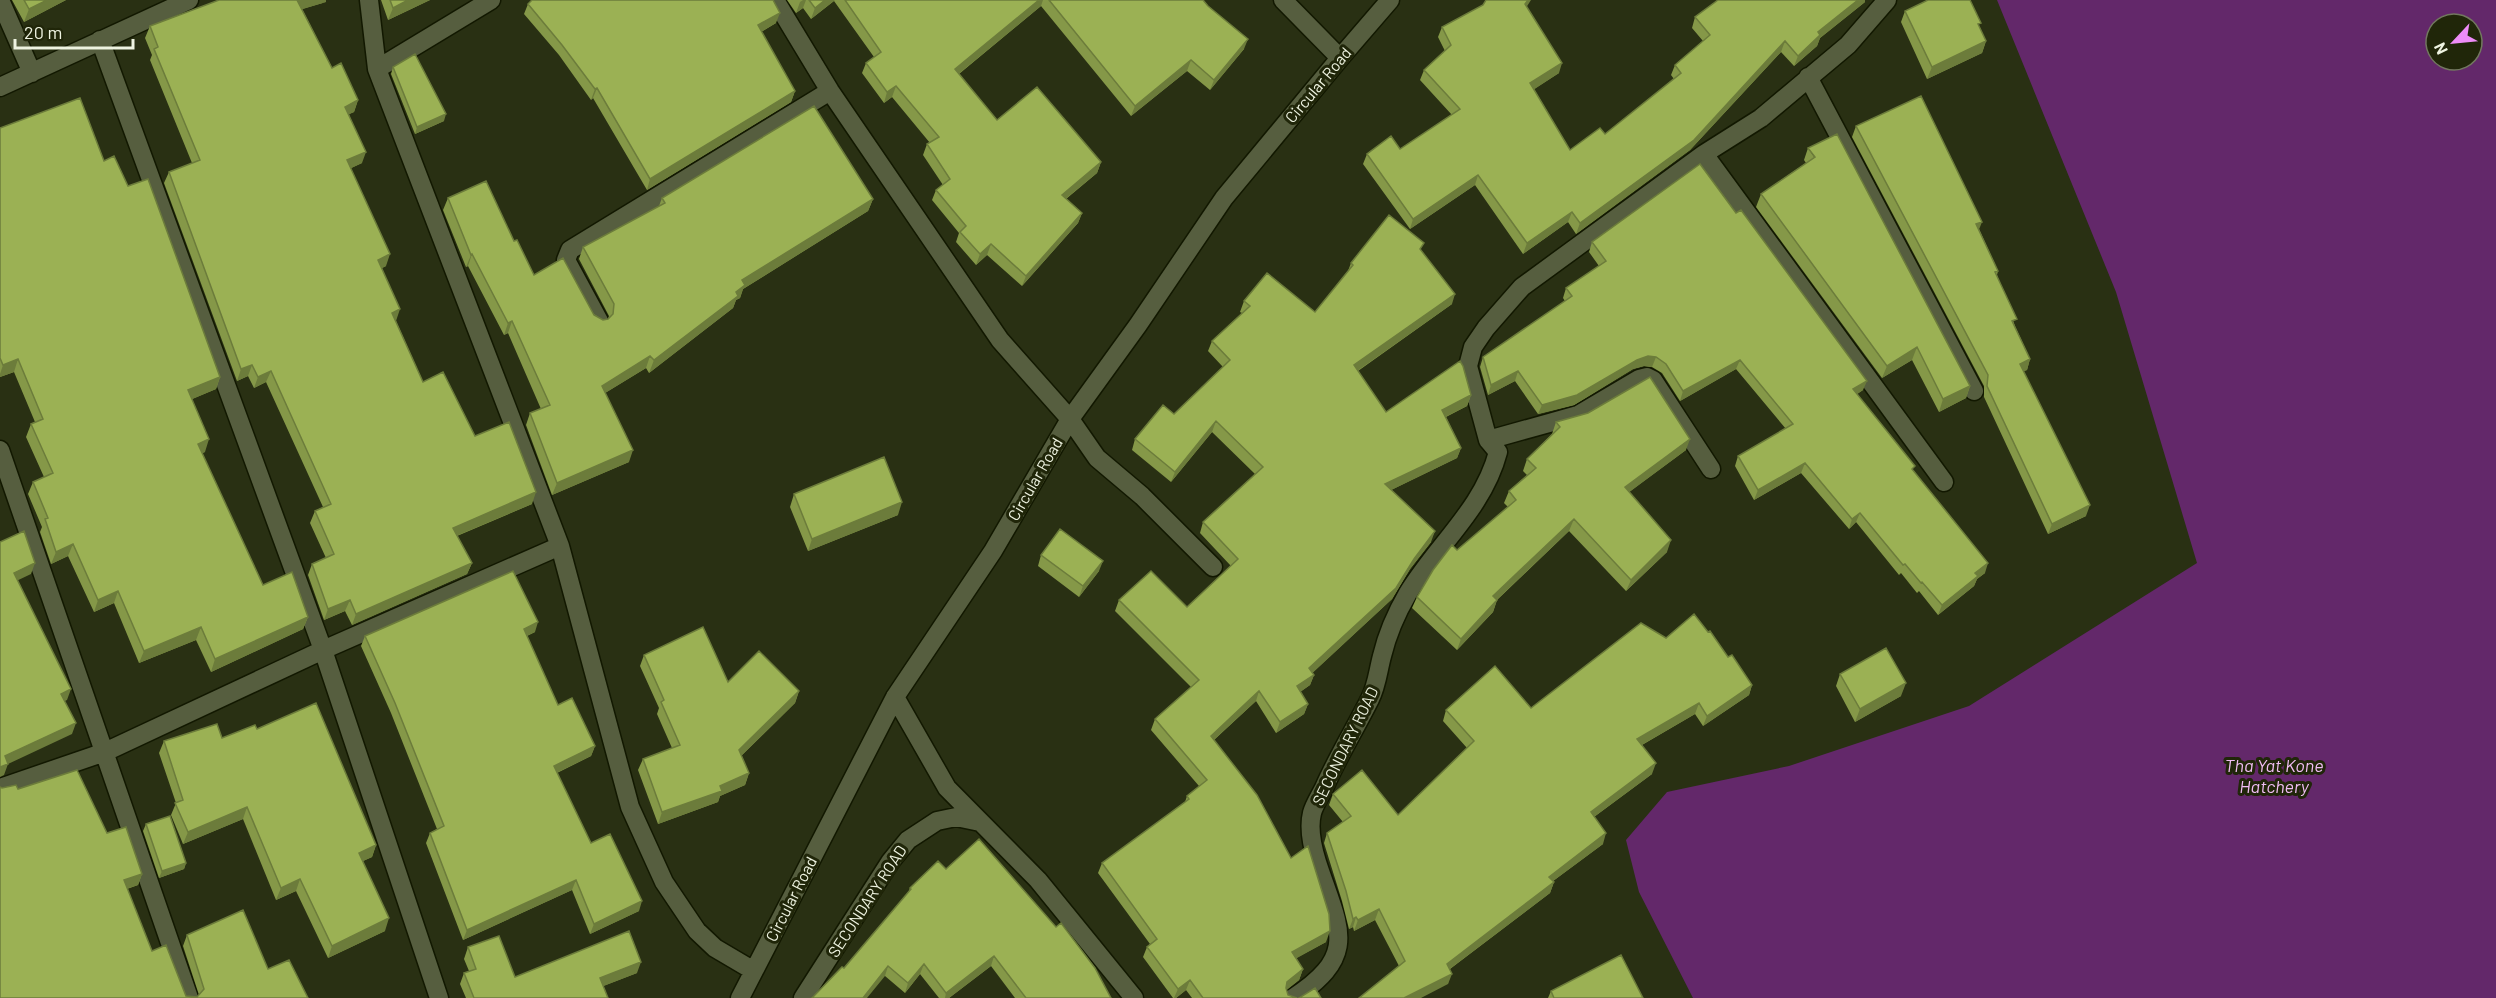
<svg xmlns="http://www.w3.org/2000/svg" width="2496" height="998" viewBox="0 0 2496 998" font-family="Barlow,sans-serif">
<rect width="100%" height="100%" fill="#293013"/>
<path fill="#63286a" fill-rule="evenodd" d="M1997,0H2496V998H1693L1639,892L1626,840L1667,792L1789,766L1969,706L2197,563L2116,292ZM2436,24H2472V60H2436Z"/>
<g fill="none" stroke-linecap="round" stroke-linejoin="round">
<g stroke="#121800" stroke-width="21">
<path id="minor" d="M0,0L32,73
M369,0L377,69L560,546L630,807L664,882L697,931L715,948L754,971
M775,0L830,91L1000,340L1070,419L1097,458L1142,496L1213,567
M1283,0L1340,58
M100,40L323,650L439,998
M377,69L491,0
M1808,77L1974,391
M0,87L189,0
M1704,154L1944,482
M599,321L566,260L570,250L830,91
M1488,440L1578,415L1639,379L1647,377L1653,380L1711,469
M0,450L189,998
M895,697L947,788L1038,880L1134,998
M0,788L105,752L323,650L560,546
M740,998L895,697L993,551L1070,419L1138,325L1224,198L1340,58L1390,0
M803,998L890,862L908,840L937,821L956,817L980,822
M1293,998C1361,954 1338,927 1317,862C1312,846 1308,829 1312,813C1314,805 1320,796 1324,788C1337,758 1355,729 1370,699C1377,685 1378,671 1382,656C1387,635 1397,612 1408,593C1437,545 1483,509 1498,452L1488,440L1468,366L1473,347L1486,328L1522,287L1704,154L1761,118L1848,45L1887,0"/>
</g>
<use href="#minor" stroke="#565e3f" stroke-width="18"/>
</g>
<path fill="#859848" d="M12,0H66L24,22Z
M381,0H430L388,20Z
M787,0H1203L1244,49L1210,90L1187,71L1131,116L1041,6L959,74L997,120L1101,162L1097,173L1066,199L1082,213L1078,223L1022,286L987,255L976,265L956,242L959,233L932,200L936,190L943,185L923,155L927,144L930,143L892,97L884,103L862,73L866,63L874,57L834,1L811,19L803,8L796,13Z
M1718,0H1865V2L1820,38L1817,46L1794,66L1781,52L1690,150L1576,234L1568,222L1523,254L1475,185L1410,229L1363,164L1367,154L1400,149L1452,115L1420,80L1424,70L1445,51L1438,37L1442,27L1527,7L1559,73L1534,89L1570,150L1605,134L1674,79L1671,75L1675,65L1703,41L1692,28L1695,17Z
M326,2L302,9L332,68L358,100L354,112L349,114L362,163L351,168L386,266L382,268L396,321L423,382L475,436L532,504L457,536L472,563L467,574L352,625L345,611L324,620L308,575L312,564L326,558L310,523L315,511L323,507L266,382L254,388L248,376L237,381L164,183L169,172L192,163L150,60L152,55L145,38L150,26Z
M528,4L776,23L761,32L795,91L791,102L647,190L593,98L591,100L559,55L524,14Z
M1905,11L1979,28L1986,41L1982,53L1927,79L1901,22Z
M393,67L444,121L415,134L391,74Z
M1856,126L1979,229L1998,271L1997,275L2015,326L2030,359L2027,370L2023,371L2086,516L2048,534L1984,397V386L1852,137Z
M0,128L104,161L220,377L216,389L192,399L205,452L202,453L263,585L308,617L303,629L211,672L196,640L139,663L114,603L94,612L68,556L51,564L40,532L42,527L28,494L33,482L44,477L26,437L31,424L35,422L14,372L0,377Z
M1808,148L1970,386L1966,398L1939,412L1912,360L1882,378L1756,207L1761,194L1806,163L1804,160Z
M448,198L514,241L534,275L603,320L608,319L609,316L579,259L583,247L659,206L662,198L873,199L868,211L743,289L740,298L736,300L733,308L649,373L646,368L605,393L629,462L552,495L526,425L530,413L541,409L508,333L504,335L468,266L466,267L443,210Z
M1592,242L1863,390L1857,394L1914,471L1985,573L1977,579L1974,586L1938,615L1919,591L1917,593L1901,573L1899,575L1856,522L1849,529L1801,473L1754,500L1735,466L1738,456L1786,429L1736,369L1680,401L1662,373L1652,367L1644,366L1633,369L1574,405L1538,414L1515,381L1488,395L1480,367L1483,357L1565,301L1563,298L1566,288L1599,266L1589,252Z
M1421,251L1452,304L1358,371L1386,412L1471,395L1467,406L1446,417L1461,448L1457,458L1391,490L1431,542L1410,569L1392,599L1312,673L1314,675L1310,685L1300,692L1308,704L1304,714L1276,733L1256,701L1214,740L1326,942L1296,958L1303,969L1299,980L1286,990L1288,995L1297,998H1192L1186,990L1176,998H1173L1143,957L1147,947L1150,944L1098,873L1102,863L1185,802L1187,796L1199,786L1151,730L1155,719L1191,687L1115,611L1119,600L1187,607L1231,566L1200,533L1203,522L1255,474L1212,432L1171,482L1132,450L1135,439L1174,414L1223,367L1208,351L1212,341L1242,313L1240,312L1244,301L1315,312L1348,271L1351,263Z
M1556,422L1686,450L1629,492L1667,552L1626,591L1569,531L1497,600L1493,612L1457,650L1412,608L1417,597L1457,550L1508,507L1504,503L1509,491L1527,475L1523,471L1527,459L1552,434Z
M794,494L898,515L808,551L790,507Z
M1041,555L1099,571L1079,597L1038,566Z
M535,632L527,636L558,705L595,746L591,756L557,773L591,843L639,911L590,934L572,890L463,940L426,843L430,833L437,829L391,713L361,646L365,636Z
M1666,638L1728,657L1752,685L1749,695L1703,726L1695,714L1642,745L1652,774L1594,817L1603,844L1553,881L1554,882L1550,893L1450,969L1448,984L1399,966L1375,920L1354,931L1353,927L1349,929L1342,901L1324,843L1327,833L1343,822L1329,805L1333,794L1398,815L1467,748L1443,721L1446,710L1531,708Z
M644,655L728,682L799,691L795,703L741,756L749,773L745,785L720,796L718,802L658,824L638,770L643,759L672,748L657,714L659,708L640,666Z
M1840,674L1901,696L1855,722L1836,686Z
M257,729L376,845L372,857L363,861L385,931L328,958L296,891L276,900L243,819L183,844L171,815L176,803L159,753L164,741L222,738Z
M2,788L18,789L107,833L142,874L138,885L127,889L152,951L186,996L197,997L199,995L183,946L187,935L268,969L308,998H0Z
M146,824L186,863L184,869L159,878L143,831Z
M946,869L1111,998H1015L991,966L949,998H939L920,974L905,993L885,976L844,968L908,893L910,888Z
M468,947L515,977L637,973L603,986L608,998H466L460,984L464,973L469,971L464,959Z
M1551,991L1643,998H1548Z"/>
<path fill="#6c7c3b" d="M47,0H66L24,22L29,9Z
M297,0H326V2L293,12Z
M408,0H430L388,20L393,8Z
M803,0H806L803,8L796,13L800,2Z
M825,0H835L811,19L815,8Z
M1039,0H1043L1041,6L951,80L955,69Z
M1528,0H1531L1522,14L1525,4Z
M1858,0H1865V2L1820,38L1817,46L1794,66L1798,56L1818,32Z
M780,13L776,23L754,36L758,25Z
M1248,39L1244,49L1210,90L1214,80Z
M1785,41L1781,52L1690,150L1576,234L1580,223Z
M1986,41L1982,53L1927,79L1932,67Z
M1191,60L1187,71L1131,116L1135,106Z
M1562,63L1559,73L1527,94L1530,83Z
M896,86L892,97L884,103L887,92Z
M597,88L593,98L591,100L595,89Z
M795,91L791,102L647,190L650,179Z
M358,100L354,112L341,118L345,107Z
M446,114L444,121L415,134L417,127Z
M366,152L362,163L343,172L347,160Z
M1101,162L1097,173L1058,205L1062,195Z
M1478,175L1475,185L1410,229L1413,219Z
M873,199L868,211L743,289L740,298L736,300L733,308L649,373L654,360L742,280Z
M1572,212L1568,222L1523,254L1527,243Z
M1082,213L1078,223L1022,286L1026,276Z
M1982,222L1978,232L1976,224Z
M991,244L987,255L976,265L980,254Z
M390,254L386,266L374,272L378,260Z
M472,254L468,266L466,267L471,255Z
M1455,294L1452,304L1350,376L1354,365Z
M400,309L396,321L388,325L392,313Z
M512,321L508,333L504,335L508,323Z
M1917,347L1912,360L1882,378L1887,366Z
M650,356L646,368L597,398L602,386Z
M1648,356L1656,357L1652,367L1644,366L1633,369L1574,405L1538,414L1542,405L1637,360Z
M18,359L14,372L0,377V374L3,365Z
M2030,359L2027,370L2016,375L2020,364Z
M1740,360L1736,369L1680,401L1683,391Z
M252,365L248,376L237,381L241,369Z
M271,371L266,382L254,388L258,377Z
M1518,371L1515,381L1488,395L1491,385Z
M220,377L216,389L183,403L188,390Z
M1867,381L1863,390L1850,399L1853,389Z
M1970,386L1966,398L1939,412L1943,399Z
M1471,395L1467,406L1439,420L1442,410Z
M1216,421L1212,432L1171,482L1175,472Z
M209,439L205,452L193,457L198,444Z
M1690,439L1686,450L1620,499L1625,487Z
M1461,448L1457,458L1381,495L1385,484Z
M633,450L629,462L552,495L557,483Z
M1805,463L1801,473L1754,500L1758,490Z
M536,492L532,504L449,539L453,528Z
M902,502L898,515L808,551L812,539Z
M2090,505L2086,516L2048,534L2052,524Z
M1860,513L1856,522L1849,529L1852,519Z
M1574,519L1569,531L1488,608L1493,596Z
M1435,531L1431,542L1410,569L1392,599L1306,679L1309,668L1414,559Z
M1671,540L1667,552L1626,591L1631,580Z
M73,544L68,556L51,564L56,552Z
M1103,561L1099,571L1079,597L1083,586Z
M35,563L31,574L10,584L14,573Z
M472,563L467,574L352,625L356,614Z
M1988,563L1985,573L1977,579L1974,586L1938,615L1942,605L1975,573Z
M118,591L114,603L94,612L98,600Z
M350,600L345,611L324,620L328,609Z
M1497,600L1493,612L1457,650L1461,639Z
M308,617L303,629L211,672L215,659Z
M538,622L535,632L520,639L524,629Z
M201,627L196,640L139,663L144,651Z
M1314,675L1310,685L1293,697L1297,686Z
M1906,683L1901,696L1855,722L1860,709Z
M1752,685L1749,695L1703,726L1707,716Z
M71,689L67,700L57,705L61,694Z
M799,691L795,703L735,762L739,750Z
M1259,691L1256,701L1207,746L1211,736Z
M1699,703L1695,714L1633,750L1637,739Z
M1308,704L1304,714L1276,733L1280,722Z
M76,723L72,734L8,764L4,775L0,777V767L5,756Z
M595,746L591,756L550,776L554,766Z
M1656,763L1652,774L1587,822L1591,812Z
M749,773L745,785L720,796L718,802L658,824L662,812Z
M247,807L243,819L183,844L188,832Z
M1606,833L1603,844L1545,887L1549,877Z
M376,845L372,857L354,865L359,853Z
M186,863L184,869L159,878L162,871Z
M142,874L138,885L120,891L124,880Z
M300,879L296,891L276,900L281,888Z
M576,880L572,890L463,940L467,930Z
M1554,882L1550,893L1443,974L1447,964Z
M642,901L639,911L590,934L594,924Z
M1379,909L1375,920L1354,931L1358,920Z
M1356,917L1353,927L1349,929L1353,919Z
M389,918L385,931L328,958L332,946Z
M1330,931L1326,942L1288,963L1292,952Z
M994,956L991,966L949,998H945L946,993Z
M641,962L637,973L596,989L600,978Z
M924,964L920,974L905,993L908,983Z
M888,966L885,976L867,998H863Z
M1303,969L1299,980L1283,993L1287,982Z
M1452,974L1448,984L1421,998H1404Z
M1190,980L1186,990L1176,998H1174L1178,989Z"/>
<path fill="#9bb154" stroke="#6c7c3b" stroke-width="1.5" d="M24,0H47L29,9Z
M219,0H298H297L332,68L341,63L358,100L345,107L366,152L347,160L390,254L378,260L400,309L392,313L423,382L443,372L475,436L509,422L536,492L453,528L472,563L356,614L350,600L328,609L312,564L334,554L315,511L331,504L271,371L258,377L252,365L241,369L169,172L200,160L154,49L158,47L150,26Z
M390,0H408L393,8Z
M532,0H773L780,13L758,25L795,91L650,179L597,88L595,89L562,45L528,4Z
M809,0H825L815,8Z
M845,0H1039L955,69L997,120L1037,87L1101,162L1062,195L1082,213L1026,276L991,244L980,254L960,232L966,226L936,190L950,179L927,144L939,137L896,86L887,92L866,63L881,52Z
M1049,0H1203L1208,6L1248,39L1214,80L1191,60L1135,106Z
M1486,0H1528L1525,4L1562,63L1530,83L1570,150L1600,128L1605,134L1681,73L1675,65L1710,35L1695,17L1718,0H1858L1818,32L1820,35L1798,56L1785,41L1694,140L1580,223L1572,212L1527,243L1478,175L1413,219L1367,154L1391,136L1400,149L1460,109L1424,70L1451,45L1442,27L1483,5Z
M1928,0H1970L1981,23L1978,24L1986,41L1932,67L1905,11Z
M415,54L446,114L417,127L393,67Z
M1921,96L1982,222L1976,224L1998,271L1995,272L2017,319L2012,321L2030,359L2020,364L2090,505L2052,524L1987,386L1988,375L1856,126Z
M80,98L104,161L114,156L128,186L148,179L220,377L188,390L209,439L198,444L263,585L292,572L308,617L215,659L201,627L144,651L118,591L98,600L73,544L56,552L45,519L48,518L33,482L53,473L31,424L43,419L18,359L3,365L0,358V128Z
M814,106L873,199L742,280L745,285L736,292L738,296L654,360L650,356L602,386L633,450L557,483L530,413L550,405L512,321L508,323L472,254L471,255L448,198L486,181L514,241L517,240L534,275L563,258L594,315L603,320L608,319L613,314L614,304L583,247L665,203L662,198Z
M1837,134L1970,386L1943,399L1917,347L1887,366L1761,194L1815,157L1808,148Z
M1700,164L1736,213L1741,210L1867,381L1853,389L1915,466L1912,469L1988,563L1975,573L1978,576L1942,605L1922,582L1921,583L1905,564L1903,565L1860,513L1852,519L1805,463L1758,490L1738,456L1793,424L1740,360L1683,391L1666,364L1656,357L1648,356L1637,360L1577,395L1542,405L1518,371L1491,385L1483,357L1572,296L1566,288L1606,261L1592,242Z
M1389,215L1424,243L1420,249L1455,294L1354,365L1386,412L1460,361L1463,366L1471,395L1442,410L1461,448L1385,484L1435,531L1414,559L1396,588L1309,668L1314,675L1297,686L1308,704L1280,722L1259,691L1211,736L1257,795L1291,858L1308,846L1329,914L1330,931L1292,952L1303,969L1287,982L1286,988L1288,995L1297,998H1203L1190,980L1178,989L1147,947L1157,939L1102,863L1189,799L1187,796L1207,780L1155,719L1199,680L1119,600L1151,571L1187,607L1238,559L1203,522L1263,467L1216,421L1175,472L1135,439L1163,405L1174,414L1230,360L1212,341L1250,306L1244,301L1267,273L1315,312L1353,265L1351,263Z
M1650,377L1690,439L1625,487L1671,540L1631,580L1574,519L1493,596L1497,600L1461,639L1417,597L1433,570L1452,545L1457,550L1516,500L1509,491L1536,468L1527,459L1560,427L1556,422L1588,413Z
M884,457L902,502L812,539L794,494Z
M1060,529L1103,561L1083,586L1041,555Z
M24,531L35,563L14,573L71,689L61,694L76,723L5,756L8,764L0,767V542Z
M513,571L538,622L524,629L558,705L572,698L595,746L554,766L591,843L610,834L642,901L594,924L576,880L467,930L430,833L444,826L395,703L365,636Z
M1694,614L1708,632L1710,631L1728,657L1732,655L1752,685L1707,716L1699,703L1637,739L1656,763L1591,812L1606,833L1549,877L1554,882L1447,964L1452,974L1404,998H1359L1405,961L1379,909L1358,920L1356,917L1353,919L1346,891L1327,833L1351,816L1333,794L1362,770L1398,815L1474,741L1446,710L1495,666L1531,708L1641,623L1666,638Z
M703,627L728,682L759,651L799,691L739,750L749,773L720,786L722,791L662,812L643,759L680,745L661,702L664,700L644,655Z
M1886,648L1906,683L1860,709L1840,674Z
M316,703L376,845L359,853L389,918L332,946L300,879L281,888L247,807L188,832L175,803L183,800L164,741L217,724L222,738L255,725L257,729Z
M77,770L107,833L126,827L142,874L124,880L152,951L166,945L186,996L197,997L204,989L187,935L243,910L268,969L289,960L308,998H0V787L2,788L16,785L18,789Z
M170,816L186,863L162,871L146,824Z
M979,839L1056,927L1061,923L1095,968L1111,998H1026L994,956L946,993L924,964L908,983L888,966L863,998H812L842,967L844,968L911,889L910,888L938,861L946,869Z
M629,931L641,962L600,978L608,998H474L464,973L476,969L468,947L499,936L515,977Z
M1621,955L1643,998H1554L1551,991Z
M1315,988L1321,998H1299Z"/>
<g text-anchor="middle" stroke-width="6" stroke-linejoin="round" paint-order="stroke">
<g font-size="16" fill="#eef3e1" stroke="#202609">
<text transform="translate(1318 85) rotate(-50)" y="6">Circular Road</text>
<text transform="translate(1035 479) rotate(-60)" y="6">Circular Road</text>
<text transform="translate(1345 746) rotate(-64)" y="6">SECONDARY ROAD</text>
<text transform="translate(791 899) rotate(-63)" y="6">Circular Road</text>
<text transform="translate(867 901) rotate(-57)" y="6">SECONDARY ROAD</text>
</g>
<g font-size="18" font-style="italic" fill="#f0bdf4" stroke="#202609">
<text x="2274" y="772">Tha Yat Kone<tspan x="2274" dy="21">Hatchery</tspan></text>
</g>
</g>
<g transform="translate(2454 42) rotate(244)"><circle r="28" fill="#202609" stroke="#72785f" stroke-width="1.5"/>
<path d="M0-4.5L10 22L0 15L-10 22Z" fill="#ee8cf8"/>
<text y="-9" font-size="16" font-weight="bold" text-anchor="middle" fill="#eef3e1">N</text>
</g>
<path d="M15 39v9h118v-9" fill="none" stroke="#eef3e1" stroke-width="3"/>
<text x="24" y="39" font-size="18" fill="#eef3e1" stroke="#202609" stroke-width="4.5" paint-order="stroke">20 m</text>
</svg>
